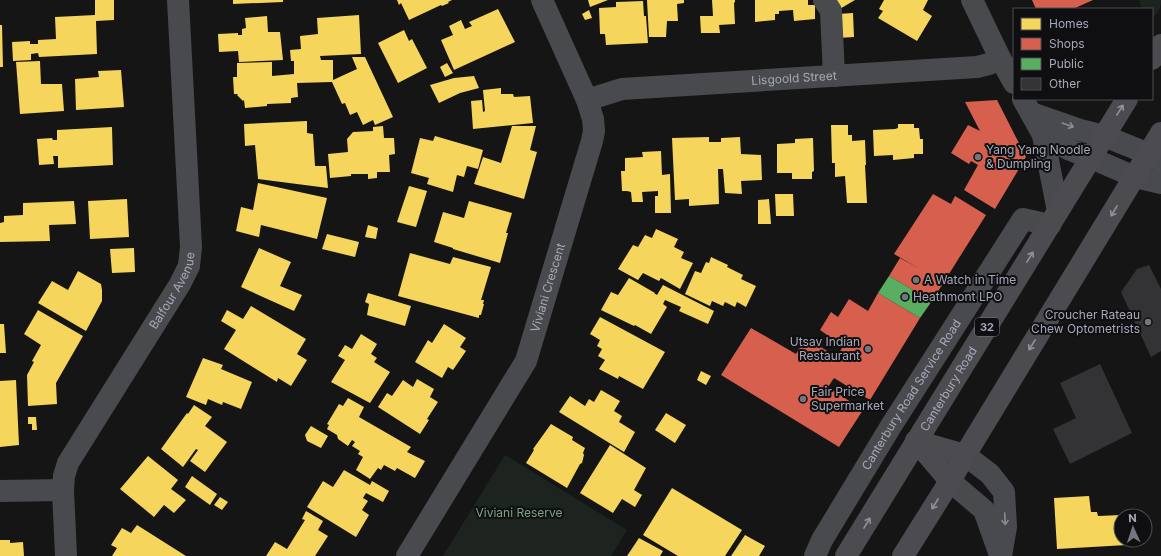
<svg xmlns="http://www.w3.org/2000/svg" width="1161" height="556" viewBox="0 0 1161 556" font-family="Inter,sans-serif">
<rect width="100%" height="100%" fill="#151515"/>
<path fill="#1d241f" d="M1139,0H1161C1161,7 1159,13 1152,17V9H1142Z
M505,455L627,530L611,556H443Z"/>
<path fill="#f6d55c" d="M95,0H114V20L96,21L97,54L39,57L38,53L31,54V60L13,61L12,42L30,41V44H38V40L56,39L55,17L95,15Z
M233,0H283V2L233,4Z
M397,0H452L448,2L449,3L442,6L441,5L409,20L401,3L399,5Z
M588,0H608L590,7Z
M647,0H684V3L677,4L678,21H667L666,37H649Z
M712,0H735V2L734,3L735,24L719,25L720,33H701L700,16H713Z
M755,0H808V5H815V19L794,21L793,10L779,11V14H775V20L755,22Z
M831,0H855L838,10Z
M884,0H928L923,10L932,16L917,41L878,18L883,11L879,9Z
M643,1L644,16H646L648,43L606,45L605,34H600L599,8L616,7V2Z
M498,9L515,42L454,70L441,40L453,35L449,26L461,20L465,29L472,26L469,22Z
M589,10L592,18L585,20L582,14Z
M853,13L854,37L838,38L837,14Z
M359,15L361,54L320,56L321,60H333V80L357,69L352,57H365L393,117L375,125L373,120L363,125L357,112L350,115L345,103L342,104L332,82L297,83L298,97L291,98V103L267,104V106L245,108L244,100L243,101L237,95L238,94H234L233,77H237V63L272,62V76L294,74V61H291L290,50L301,49L300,36L318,34L317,18Z
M267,16L268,32H280L283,60L239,62L238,51L219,52L218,34L238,33V35H242V29L246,28L245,18Z
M0,25H2L3,67H0Z
M404,30L409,41L412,39L427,68L398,83L378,43Z
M40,61L41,84H62L64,111L20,114L16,62Z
M447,63L453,73L445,77L440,67Z
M121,70L124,107L76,110L75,79L99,77L98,71Z
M474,76L479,88L460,93L439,103L430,85L454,78Z
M501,88V94H513L514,97L530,96L533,123L473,129L471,101L482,100L483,112L485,111L483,90Z
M307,121V133L313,134L315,166H326L328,188L258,179L255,145L245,146L244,124Z
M898,124H914V128H919L920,139H923V154H914V158L893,160V155L874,156L873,130L895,129L898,128Z
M831,125H848V135H852V141L865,140L866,165H865L867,203H847L845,176L835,177V163H832Z
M383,126L384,138H394L395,154L389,155L390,172H377V178L368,179V174H351V176L330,178L328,154L348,152L347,139L353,132L373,131V127Z
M512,126H536L530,150L537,152L524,199L474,184L483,157L501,163Z
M112,127L113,165L58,168V156H53L54,164L39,165L37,139L52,138L53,140H57V130Z
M435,136L483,150L478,169L467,166L464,177L457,175L453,192L427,184L429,178L411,173L420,138L433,141Z
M709,137V142H721V138L740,137L741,154L761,155L762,180L741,181L742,194L725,193L723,169H718L719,204L689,206V199L675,200L672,138Z
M813,138L814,171L812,172V179H792V173H777V144L795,143V139Z
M661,151L662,175L670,174L671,213H655V196H658V191L642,192L643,202H632L631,192L627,191H622L621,171H625V158L643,157L642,152Z
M258,183L327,198L317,239L261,225L259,237L236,231L241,207L253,210Z
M409,186L427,191L416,227L397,222Z
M775,194H793L794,216H776Z
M127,199L129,237L90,239L88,201Z
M769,199L771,224H758V200Z
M74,201L76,224L49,225L50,241L0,242V223L4,222V216L23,215V203Z
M469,201L512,213L506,233H508L500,263L453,249V248L434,242L443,212L464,218Z
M368,225L378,228L376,239L365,237Z
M656,229L678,239L674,247L684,252L681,258L693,263L680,289L661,278L659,281L643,273L638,280L618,269L633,245L638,247L645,235L652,238Z
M327,234L359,242L355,257L322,249Z
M134,248L135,272L112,273L110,249Z
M259,248L291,262L280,286L302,295L294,311L241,287Z
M410,253L450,264L453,257L491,267L481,300H484L483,304H484L481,315H479V318L398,296Z
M711,257L728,265L727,267L743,275L741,279L756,286L746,307L737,302L735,307L725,302L723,306L712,301L710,306L685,294L695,271L701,273L706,262L709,263Z
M78,271L101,284L102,290V301L86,331L38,303L52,281L68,290Z
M629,278L655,293H654L657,295L663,285L714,311L708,324L679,311L681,307L665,300L663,304L667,307L651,334L635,325L634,326L601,310L611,292L618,295Z
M368,293L411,306L405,326L367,315L369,304L365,302Z
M251,306L306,339L297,354L307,360L291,386L278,378L277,382L224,349L236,330L221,321L227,310L243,319Z
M38,310L83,336L56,383L57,404L28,406L27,375L34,362L32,361L41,345L24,334Z
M600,317L665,352L643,389L619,376L618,379L599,369L605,360L598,356L602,349L597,346L600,340L590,334Z
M0,324H4L6,353H0Z
M444,324L466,338L460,347L466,351L453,370L448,367L442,378L415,362L428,340L432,343Z
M361,334L377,344L371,354L377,358L374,362L390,372L370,403L331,382L345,360L338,356L345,345L352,349Z
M203,358L223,365L221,369L252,382L241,409L223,402L222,405L208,399L206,405L186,397Z
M701,371L711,376L706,385L697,380Z
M417,379L434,389L430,397L438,402L427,419L429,420L420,434L378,407L387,393L392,396L403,380L413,387Z
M16,380L19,445L0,447V381Z
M601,390L620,401L614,411L622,416L619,422L635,432L624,452L559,412L570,396L585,406L589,399L594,402Z
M348,398L364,407L359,417L411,447L407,452L425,461L415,478L397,468L395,471L384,465L381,470L378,468L370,479L356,470L363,457L358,454L360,451L352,446L355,442L352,440L348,446L338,439L337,435L327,429L329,425L327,424L339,404L343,406Z
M194,405L212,417L205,426L227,442L205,472L190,461L198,450L196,449L183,467L161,449L187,413L188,414Z
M666,413L686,425L675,443L655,430Z
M28,417H36L37,430H32V424H28Z
M551,424L573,437L572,440L585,448L583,453L584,455L582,463L580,464L567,488L526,463L534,450L533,449Z
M311,426L328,436L321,448L307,441L305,435Z
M610,445L646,468L634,490L642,495L635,507L622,499L613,513L580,493Z
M148,456L178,480L171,489L186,500L174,513L164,505L154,517L120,489Z
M344,470L370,485L372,481L389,491L383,502L366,493L363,498L368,501L362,510L369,515L356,537L307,507L323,481L333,487Z
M192,476L217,494L210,505L185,487Z
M672,488L742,530L725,556H678L643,535Z
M1089,496L1091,512H1097L1098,516L1121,515V540H1144V544L1057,549L1054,498Z
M220,497L228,502L222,510L214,505Z
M306,511L323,521L318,530L328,536L315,556H266L275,542L287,549L305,520L302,519Z
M137,525L186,556H112L117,548L111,545L122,528L131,533Z
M745,535L765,546L759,556H731Z
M639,538L663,551L660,556H627Z
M0,540H10V543L23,542L24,556H0Z"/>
<path fill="#d6604d" d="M1032,0H1093L1073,9H1036Z
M997,100L1026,157L995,209L964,190L978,165L971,161L969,164L951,153L968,125L980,131L965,102Z
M933,194L951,204L955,196L986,215L932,301L889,276L900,258L920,269L894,254Z
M878,293L920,318L870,400L834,378L828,387L863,410L839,447L721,375L751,328L796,354L806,338L837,357L843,346L820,330L831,312L838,317L849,299L868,311Z"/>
<path fill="#5aae61" d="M889,276L932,301L920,318L878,293Z"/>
<path fill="#333335" d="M1149,265L1161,289V351L1151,357L1121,292L1137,269Z
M1100,364L1132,433L1070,464L1053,429L1076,418L1060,383Z"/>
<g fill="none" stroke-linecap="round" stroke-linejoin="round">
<g stroke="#494a4e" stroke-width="22">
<path d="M824,0L831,11L834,76"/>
<path d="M972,0L1000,58L1014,83"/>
<path d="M1023,99L1043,135L1068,149L1091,158L1135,177L1161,183"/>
<path id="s1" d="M587,100L622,89L977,67L989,64L1000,58"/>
<path d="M1031,113L1080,130L1104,136L1149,154L1161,162"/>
<path d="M1043,135L1058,211"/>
<path d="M965,455L990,474L1004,492L1006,527L1001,556"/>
<path d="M950,481L984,510L1000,555"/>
<path d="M0,491L63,490"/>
<path id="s2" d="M66,556L63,490L64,476L68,463L180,284L189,266L191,247L178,0"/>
<path id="s3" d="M407,556L526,361L592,141L594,131L593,119L587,100L542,0"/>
<path id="s4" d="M815,556L822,540L891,426L1023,219L1050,225"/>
</g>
<g stroke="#4c4c50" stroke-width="22">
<path d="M1152,59L1161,45"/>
<path d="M916,441L950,481"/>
<path d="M916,441L965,455"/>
<path id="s5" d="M846,556L1127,99"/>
<path d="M903,556L950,481L965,455L1161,133"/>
</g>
</g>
<defs><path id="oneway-shaft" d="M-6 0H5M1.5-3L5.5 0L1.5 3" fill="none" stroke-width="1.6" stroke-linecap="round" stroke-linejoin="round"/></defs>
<g stroke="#8f929e">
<use href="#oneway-shaft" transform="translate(1120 110) rotate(-58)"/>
<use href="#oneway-shaft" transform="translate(1114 211) rotate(121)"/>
<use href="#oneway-shaft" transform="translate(1030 257) rotate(-58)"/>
<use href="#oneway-shaft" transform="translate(1032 345) rotate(122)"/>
<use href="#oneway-shaft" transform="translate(935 504) rotate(122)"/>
<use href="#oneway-shaft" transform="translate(867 523) rotate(-59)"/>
</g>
<g stroke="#898c98">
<use href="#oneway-shaft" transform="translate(1068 125) rotate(20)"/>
<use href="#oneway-shaft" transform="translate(1005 519) rotate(87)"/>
</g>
<g fill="#73757f" stroke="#0f0f11" stroke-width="1.5">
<circle cx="978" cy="157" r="4"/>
<circle cx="916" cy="280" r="4"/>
<circle cx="905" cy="297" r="4"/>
<circle cx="1148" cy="322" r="4"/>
<circle cx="868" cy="349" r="4"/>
<circle cx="803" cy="399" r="4"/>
</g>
<g text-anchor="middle" stroke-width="4" stroke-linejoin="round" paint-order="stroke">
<rect fill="#0f0f11" stroke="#787b86" stroke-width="1" x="975" y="318" width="24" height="18" rx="3"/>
<g font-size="11" font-weight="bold" fill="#a5a9b8">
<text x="987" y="331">32</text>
</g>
<g font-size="12" fill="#a5a9b8" stroke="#0f0f11">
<text dy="4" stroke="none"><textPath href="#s1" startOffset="209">Lisgoold Street</textPath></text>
<text dy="4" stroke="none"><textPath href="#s3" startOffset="305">Viviani Crescent</textPath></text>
<text dy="4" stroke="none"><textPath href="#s2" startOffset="296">Balfour Avenue</textPath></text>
<text dy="4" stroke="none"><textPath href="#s5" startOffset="196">Canterbury Road</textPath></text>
<text dy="4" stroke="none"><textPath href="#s4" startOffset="188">Canterbury Road Service Road</textPath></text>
</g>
<g font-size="12" fill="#a5a9b8" stroke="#0f0f11" text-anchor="start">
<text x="986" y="154">Yang Yang Noodle<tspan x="986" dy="14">&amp; Dumpling</tspan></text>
<text x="924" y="284">A Watch in Time</text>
<text x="913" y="301">Heathmont LPO</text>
<text x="1140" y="319" text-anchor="end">Croucher Rateau<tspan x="1140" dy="14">Chew Optometrists</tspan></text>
<text x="860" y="346" text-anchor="end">Utsav Indian<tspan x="860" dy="14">Restaurant</tspan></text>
<text x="811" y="396">Fair Price<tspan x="811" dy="14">Supermarket</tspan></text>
</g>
<g font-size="12" fill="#7aa480" stroke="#0f0f11">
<text x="519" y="517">Viviani Reserve</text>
</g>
</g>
<rect x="1013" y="8" width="140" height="92" fill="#0f0f11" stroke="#4b4d54"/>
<rect x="1021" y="18" width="20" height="12" fill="#f6d55c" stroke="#4b4d54"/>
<text x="1049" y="28" font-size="12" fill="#a5a9b8">Homes</text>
<rect x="1021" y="38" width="20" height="12" fill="#d6604d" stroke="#4b4d54"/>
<text x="1049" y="48" font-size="12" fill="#a5a9b8">Shops</text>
<rect x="1021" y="58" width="20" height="12" fill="#5aae61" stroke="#4b4d54"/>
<text x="1049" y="68" font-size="12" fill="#a5a9b8">Public</text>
<rect x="1021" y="78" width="20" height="12" fill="#333335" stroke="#4b4d54"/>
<text x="1049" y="88" font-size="12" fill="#a5a9b8">Other</text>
<g transform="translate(1133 528) rotate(357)"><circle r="19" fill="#0f0f11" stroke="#4b4d54"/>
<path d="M0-3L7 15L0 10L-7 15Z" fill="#73757f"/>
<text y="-6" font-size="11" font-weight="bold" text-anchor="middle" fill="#a5a9b8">N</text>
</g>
</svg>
